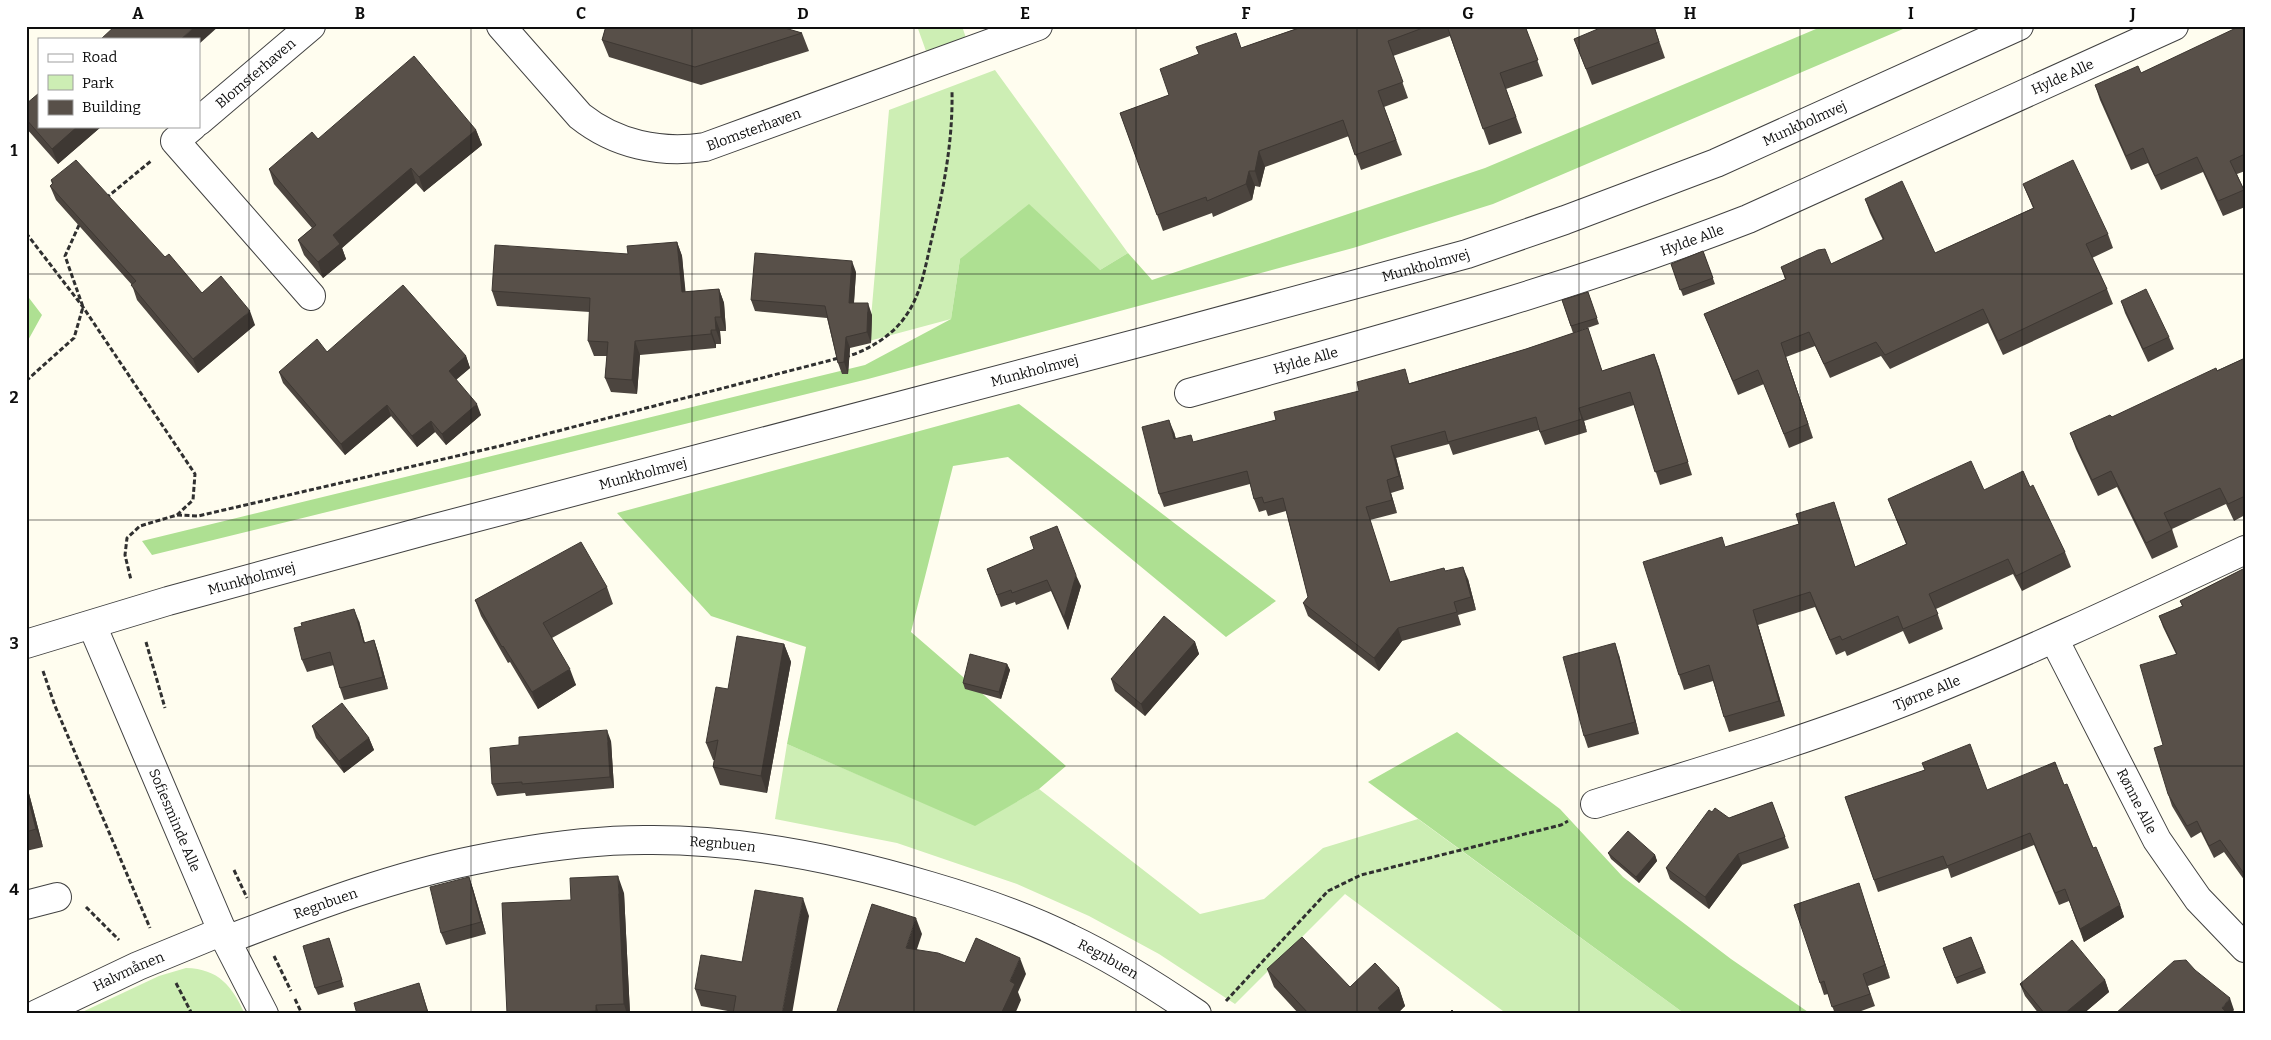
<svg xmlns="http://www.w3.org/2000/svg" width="2271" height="1040" viewBox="0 0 2271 1040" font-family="Bitter,serif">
<rect width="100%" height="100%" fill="#fffdef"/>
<path fill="#cdeeb4" d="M917,26H962L966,38L926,51Z
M995,70L1128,253L1100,270L960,259L951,319L869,341L889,110Z
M787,744L975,825L1039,789L1200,914L1264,899L1323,848L1418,819L1685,1014H1507L1345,894L1235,1004L1159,954L1089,916L1017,884L897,843L775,819Z
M186,968C219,969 232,986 245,1014H78L159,976Z"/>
<path fill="#aee092" d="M1823,26H1910L1493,204L1353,248L868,379L152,555L142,541L865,365L951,319L960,259L1029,204L1100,270L1128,253L1152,280L1485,168Z
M26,294L42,315L26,344Z
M1019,404L1276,601L1226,637L1008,457L953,466L911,632L1066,766L1039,789L975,826L787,744L806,647L711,616L617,513Z
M1457,732L1560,809L1623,877L1731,959L1811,1014H1685L1368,782Z"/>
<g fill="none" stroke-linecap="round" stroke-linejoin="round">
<g stroke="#414141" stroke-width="30">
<g id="minor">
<path id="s1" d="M501,26L580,116C615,144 660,154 705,147L1038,26"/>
<path id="s2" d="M199,121L311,26"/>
<path d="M193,126L175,141L311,296"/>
<path id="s3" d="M1189,393C1377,340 1566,290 1748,219L2174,26"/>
<path id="s4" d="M92,625L226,940L264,1014"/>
<path id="s5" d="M2054,639L2157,840L2198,899L2245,948"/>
<path id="s6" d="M26,644L168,601L428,530L1150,340L1467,254L1565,220L1716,163L2019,26"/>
<path id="s7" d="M1595,804C1705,770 1815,738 1921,695C2031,651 2138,600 2245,550"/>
<path d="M26,905L57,897"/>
<path id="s8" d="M226,940C308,909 390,877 475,860C533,848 595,839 653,840C748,840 840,859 930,886C978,900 1025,916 1069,938C1114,959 1156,986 1197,1014"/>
<path id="s9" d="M37,1014L138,966L223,931"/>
</g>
</g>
<path stroke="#303030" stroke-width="3" stroke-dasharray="5 2.5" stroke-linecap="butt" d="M106,198L151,161
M26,233L83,307L195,474L193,500L177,515L140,526L127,538L125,555L131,580
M845,357C867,351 892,336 905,317C921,295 925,268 931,242C943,192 953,143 952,91
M26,381L74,338L83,307L65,256L80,223
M177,515L198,516L500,446L839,358
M146,642L165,708
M43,671L55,706L150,928
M234,870L247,898
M86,907L119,940
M274,956L291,991
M176,983L192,1014
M295,999L302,1014
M1226,1001L1328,891L1361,875L1561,825L1568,821"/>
<use href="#minor" stroke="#fff" stroke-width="28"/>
</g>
<path fill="#4c453f" d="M606,26H789L784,28L802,33L809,51L701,85L609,57L602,40Z
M1298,26H1525L1543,76L1506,89L1522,133L1489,145L1450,36L1393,56L1408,98L1384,107L1402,155L1361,170L1349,136L1265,167L1260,187L1255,186L1252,200L1213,217L1212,213L1163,231L1120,113L1169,95L1241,48L1298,28Z
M1654,26L1665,58L1592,85L1574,39Z
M2234,26H2245V171L2237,174L2245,192V207L2223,216L2203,172L2161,190L2148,163L2131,170L2100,100L2095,85L2141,73L2235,29Z
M26,104L39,126H102L58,164L26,128Z
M476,130L482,145L424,192L416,183L342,248L346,259L323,278L304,255L298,240L312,228L274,184L269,169L318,139Z
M51,180L165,257L202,293L255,325L198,373L137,300L132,285L56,200L50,186L52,184Z
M2023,184L2108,234L2113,248L2092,258L2107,289L2113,304L2003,355L1988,323L1890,369L1881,356L1830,378L1815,346L1786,357L1813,438L1789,448L1764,384L1738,395L1710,328L1704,314L1785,279L1781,267L1831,264L1883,240L1870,213L1865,199L1935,253L2033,208Z
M677,242L682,256L685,292L719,289L724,303L726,331H720L721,344H716V348L640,355L637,394L611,392L605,378L607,356H594L588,341L590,312L497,306L492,291L628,254Z
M1703,251L1715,284L1683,296L1671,264Z
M856,272L854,303L872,315L871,343L850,348L848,374H842L838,363L827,318L755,311L751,300Z
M1588,292L1599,324L1573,333L1562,300Z
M2121,301L2169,337L2174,349L2148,362L2125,313Z
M1588,328L1602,371L1654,354L1692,475L1660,485L1634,405L1584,421L1587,432L1545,445L1539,430L1453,455L1449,444L1396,458L1404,489L1391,493L1397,513L1370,520L1390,582L1446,571L1468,579L1476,610L1458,615L1461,625L1402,641L1379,671L1308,616L1303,603L1308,597L1286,511L1268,516L1266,510L1259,512L1254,499L1250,484L1164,507L1159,494L1174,432L1176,439L1194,442L1276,420L1359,391L1410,383L1526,349Z
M327,352L466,356L470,368L456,380L481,415L446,445L435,432L417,447L391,416L345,455L283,383L279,372Z
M2245,358V515L2234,521L2226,504L2172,529L2178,547L2152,559L2117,487L2098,496L2076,449L2070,433L2112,417Z
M2030,487L2065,552L2071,567L2022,591L2013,574L1936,609L1943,629L1909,644L1903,631L1847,656L1845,651L1836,655L1815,607L1758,625L1785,716L1729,732L1724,717L1713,681L1684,690L1679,675L1726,547L1799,524L1839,517L1855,567L1906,544L1888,499L1984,490Z
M1034,549L1081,586L1068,630L1051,591L1016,605L1015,602L1001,607L987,569Z
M2245,568V881L2224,852L2214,858L2201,832L2191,838L2172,806L2168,794L2163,745L2176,654L2163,627L2159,616L2182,606L2180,601Z
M607,587L613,604L552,638L576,685L538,709L510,662L508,663L481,616L475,600Z
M359,621L365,643L374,640L378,652L388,689L344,700L340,688L334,665L307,672L302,660Z
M1195,642L1199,654L1145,716L1115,691L1111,679Z
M784,644L791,662L767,793L720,785L713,767L715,760H713L706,743L728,689Z
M1619,655L1639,734L1588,748L1584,736Z
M1007,664L1010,670L1001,699L965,689L963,683Z
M312,726L369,738L374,750L344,773L316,738Z
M611,741L614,788L526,796L525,793L497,796L492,784Z
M1925,770L1987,790L2064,785L2120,905L2124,917L2084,942L2069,901L2059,905L2034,845L1951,878L1948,868L1878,892L1845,797Z
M26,782L43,847L26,851Z
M1772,802L1789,848L1742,865L1709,909L1670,879L1666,868L1712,812L1729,818Z
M1608,853L1655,855L1657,861L1639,883L1611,859Z
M469,877L473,889L486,934L446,945L441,933Z
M624,893L630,1014H507L571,900Z
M1863,896L1890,978L1868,986L1875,1006L1853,1014H1835L1828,994L1824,995L1820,983Z
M809,916L733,1012L701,1006L695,989L742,962Z
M1971,937L1986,973L1957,984L1943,948Z
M329,938L344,987L318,995L315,988Z
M1267,969L1350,987L1399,988L1405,1006L1397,1014H1299L1274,987Z
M2105,980L2109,992L2083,1014H2039L2025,996L2020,984Z"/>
<path fill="#3e3833" d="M195,26H219L199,44V39H181Z
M78,126H102L58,164L52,149Z
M476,130L482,145L424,192L419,177Z
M1259,151L1265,167L1260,187L1255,171Z
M411,168L416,183L342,248L346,259L323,278L318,262L333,235Z
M1249,171L1255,186L1252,200L1246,184Z
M677,242L682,256L687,306L682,292Z
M852,261L856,272L853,315L849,303Z
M719,289L724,303L726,331L721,317Z
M868,303L872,315L871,343L867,332Z
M250,311L255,325L198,373L193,359Z
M715,317L720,331L721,344L716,330Z
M711,330L716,344V348L711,334Z
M846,337L850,348L848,374L844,362Z
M635,341L640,355L637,394L632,380Z
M1781,343L1786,357L1813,438L1808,424Z
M1654,354L1659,367L1692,475L1688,462Z
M466,356L470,368L453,382L449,371Z
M477,404L481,415L446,445L442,434Z
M387,405L391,416L345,455L341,444Z
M1579,408L1584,421L1587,432L1582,419Z
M1169,420L1174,432L1179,452L1174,439Z
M431,421L435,432L417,447L412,436Z
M1391,446L1396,458L1404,489L1399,476Z
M1387,480L1391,493L1397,513L1392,500Z
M1463,567L1468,579L1476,610L1471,597Z
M1076,575L1081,586L1068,630L1064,618Z
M354,609L359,621L368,655L364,643Z
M1753,610L1758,625L1785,716L1779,701Z
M1398,628L1402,641L1379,671L1374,658Z
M374,640L378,652L388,689L383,677Z
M1195,642L1199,654L1145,716L1141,704Z
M1615,643L1619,655L1639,734L1635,722Z
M784,644L791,662L767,793L761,776Z
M1007,664L1010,670L1001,699L999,692Z
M570,669L576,685L538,709L532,692Z
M607,730L611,741L614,788L610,777Z
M369,738L374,750L344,773L339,761Z
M26,782L43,847L36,829L26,790Z
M1738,854L1742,865L1709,909L1705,897Z
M1655,855L1657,861L1639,883L1636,877Z
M618,876L624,893L630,1014H627L624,1004Z
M469,877L473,889L486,934L481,922Z
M1859,883L1863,896L1890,978L1885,965Z
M803,898L809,916L792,1014H782Z
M2120,905L2124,917L2084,942L2080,929Z
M916,918L922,934L912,964L906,948Z
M1020,958L1026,974L1018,992L1021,1000L1015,1014H1001L1010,981Z
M2105,980L2109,992L2083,1014H2064Z
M419,983L423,995L429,1014H428Z
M1399,988L1405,1006L1397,1014H1380L1378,1008Z
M2230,998L2234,1010L2231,1014H2224L2222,1008Z
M596,1005L599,1014H597L596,1011Z"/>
<path fill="#585049" stroke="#3e3833" d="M115,26H195L181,39H101Z
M606,26H778L802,33L695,67L602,40Z
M1298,26H1428L1388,41L1403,82L1378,91L1396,140L1355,155L1343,120L1259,151L1255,171H1249L1246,184L1207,201L1206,197L1157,215L1120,113L1169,95L1160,69L1199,54L1196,47L1236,33L1241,48L1299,28Z
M1447,26H1525L1538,60L1500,73L1516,117L1483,129Z
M1600,26H1654L1659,42L1586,69L1574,39L1600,28Z
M2235,26H2245V154L2230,161L2244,190L2218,201L2197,157L2155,176L2143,148L2126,156L2095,85L2138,66L2141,73L2236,28Z
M414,56L476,130L419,177L411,168L333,235L340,244L318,262L298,240L316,225L269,169L312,132L318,139Z
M39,93V126H78L52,149L26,119V104Z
M76,160L165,257L169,254L202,293L221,276L250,311L193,359L131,285L136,281L50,186L53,183L51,180Z
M2073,160L2108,234L2086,244L2107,289L1998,341L1983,309L1885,355L1876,342L1824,364L1809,332L1781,343L1808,424L1784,434L1758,370L1733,381L1704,314L1786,279L1781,267L1818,250L1825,249L1831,264L1884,239L1865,199L1902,181L1935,253L2034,208L2023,184Z
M677,242L682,292L719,289L721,317H715L716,330H711V334L635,341L632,380L605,378L608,342L588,341L590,298L492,291L495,245L628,254L627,246Z
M1703,251L1713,278L1680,290L1671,264Z
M755,253L852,261L849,303H868L867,332L846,337L844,362L838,363L825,306L751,300Z
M403,285L466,356L449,371L477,404L442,434L431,421L412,436L387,405L341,444L279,372L317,339L327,352Z
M2146,289L2169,337L2143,349L2121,301Z
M1588,292L1597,318L1571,326L1562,300Z
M1588,328L1602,371L1654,354L1688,462L1655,472L1630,392L1579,408L1582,419L1540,432L1536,417L1448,442L1445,431L1391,446L1399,476L1387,480L1392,500L1366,507L1390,582L1444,568L1445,571L1463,567L1471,597L1454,602L1457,612L1398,628L1374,658L1303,603L1308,597L1283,498L1264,503L1262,497L1254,499L1247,471L1159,494L1142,427L1169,420L1174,439L1191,435L1193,442L1276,420L1274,412L1359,391L1357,382L1405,369L1409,384L1526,349Z
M2245,358V468L2243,469L2245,472V496L2228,504L2220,488L2164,513L2172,530L2146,543L2111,471L2092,480L2070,433L2110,415L2112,417L2216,368L2217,371Z
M1971,461L1984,490L2023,471L2030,487L2033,485L2065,552L2016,576L2008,559L1929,594L1938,614L1903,629L1898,616L1842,640L1840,636L1830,640L1810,592L1753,610L1779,701L1724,717L1709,665L1679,675L1643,562L1722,537L1725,547L1799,524L1796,514L1834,502L1855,567L1907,544L1888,499Z
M1057,526L1076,575L1064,618L1047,580L1012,593L1011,590L997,595L987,569L1034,549L1030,537Z
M581,542L607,587L543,623L570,669L532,692L503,646L502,647L475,600Z
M2245,568V875L2220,840L2209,846L2197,821L2187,826L2168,794L2154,748L2163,745L2140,665L2177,654L2159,616L2183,606L2180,601Z
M354,609L364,643L374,640L383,677L340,688L330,652L302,660L294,628L302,626L301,623Z
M1164,616L1195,642L1141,704L1111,679Z
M737,636L784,644L761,776L713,767L718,740L706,743L716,687L728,689Z
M1615,643L1635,722L1584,736L1563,657Z
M970,654L1007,664L999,692L963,683Z
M342,703L369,738L339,761L312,726Z
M607,730L610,777L522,784V782L492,784L490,748L519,745V737Z
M1970,744L1987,790L2055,762L2064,785L2067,784L2093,848L2096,847L2120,905L2080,929L2065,889L2055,893L2030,833L1947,866L1943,856L1874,880L1845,797L1925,770L1922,763Z
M26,790L36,829L26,832Z
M1772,802L1785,837L1738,854L1705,897L1666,868L1709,810L1712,812L1715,808L1729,818Z
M1628,831L1655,855L1636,877L1608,853Z
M618,876L624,1004L596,1005V1011L543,1014H507L502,903L571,900L570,878Z
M469,877L481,922L441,933L430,887Z
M1859,883L1885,965L1863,974L1870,994L1832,1007L1824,981L1820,983L1794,905Z
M755,890L803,898L782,1014H733L736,996L695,989L701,955L742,962Z
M872,904L916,918L906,948L938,953L965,963L976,938L1020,958L1010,981L1015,984L1001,1014H836Z
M1302,937L1350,987L1375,963L1399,988L1378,1008L1383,1014H1309L1267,969Z
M1971,937L1983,967L1955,978L1943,948Z
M329,938L342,980L315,988L303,946Z
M2072,940L2105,980L2064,1014H2045L2020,984Z
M2186,960L2195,970L2230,998L2222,1008L2228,1014H2115L2174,961Z
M419,983L428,1014H357L354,1003Z
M1452,1010L1456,1014H1448Z"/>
<path fill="none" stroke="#0e0e0e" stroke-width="1" stroke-opacity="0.55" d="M249,26V1014M471,26V1014M692,26V1014M914,26V1014M1136,26V1014M1357,26V1014M1579,26V1014M1800,26V1014M2022,26V1014M26,274H2245M26,520H2245M26,766H2245"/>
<g text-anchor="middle" stroke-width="5" stroke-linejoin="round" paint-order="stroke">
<g font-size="14" fill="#0e0e0e" stroke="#fff">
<text dy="5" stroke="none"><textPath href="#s2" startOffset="74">Blomsterhaven</textPath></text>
<text dy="5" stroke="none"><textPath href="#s3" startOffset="931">Hylde Alle</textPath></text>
<text dy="5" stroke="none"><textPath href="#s6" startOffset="1855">Munkholmvej</textPath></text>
<text dy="5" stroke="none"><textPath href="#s1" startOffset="304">Blomsterhaven</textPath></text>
<text dy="5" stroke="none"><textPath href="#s3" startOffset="526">Hylde Alle</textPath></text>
<text dy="5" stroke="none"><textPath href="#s6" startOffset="1450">Munkholmvej</textPath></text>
<text dy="5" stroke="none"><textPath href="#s3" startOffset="121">Hylde Alle</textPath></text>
<text dy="5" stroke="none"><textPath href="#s6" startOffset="1045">Munkholmvej</textPath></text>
<text dy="5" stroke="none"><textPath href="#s6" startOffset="640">Munkholmvej</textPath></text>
<text dy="5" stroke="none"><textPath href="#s6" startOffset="235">Munkholmvej</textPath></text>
<text dy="5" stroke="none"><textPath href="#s7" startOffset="350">Tjørne Alle</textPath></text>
<text dy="5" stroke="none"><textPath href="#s5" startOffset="182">Rønne Alle</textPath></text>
<text dy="5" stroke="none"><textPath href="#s4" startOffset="212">Sofiesminde Alle</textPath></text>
<text dy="5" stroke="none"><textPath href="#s8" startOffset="511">Regnbuen</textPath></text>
<text dy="5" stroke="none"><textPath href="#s8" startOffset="106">Regnbuen</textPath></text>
<text dy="5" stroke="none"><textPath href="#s8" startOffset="916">Regnbuen</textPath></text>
<text dy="5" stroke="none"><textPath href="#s9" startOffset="101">Halvmånen</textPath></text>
</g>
</g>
<rect width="2271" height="1040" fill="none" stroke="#ffffff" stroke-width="55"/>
<rect x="38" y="38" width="162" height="90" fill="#ffffff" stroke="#9f9f9f"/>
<rect x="48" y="54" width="25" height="8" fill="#ffffff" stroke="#9f9f9f"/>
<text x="82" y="62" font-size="15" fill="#0e0e0e">Road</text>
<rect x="48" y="75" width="25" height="15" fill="#cdeeb4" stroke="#9f9f9f"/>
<text x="82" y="88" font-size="15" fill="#0e0e0e">Park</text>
<rect x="48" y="100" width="25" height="15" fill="#585049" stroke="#9f9f9f"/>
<text x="82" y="112" font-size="15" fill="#0e0e0e">Building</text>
<rect x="28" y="28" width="2216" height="984" fill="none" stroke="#0e0e0e" stroke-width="2"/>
<g font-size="16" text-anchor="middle" font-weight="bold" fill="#0e0e0e">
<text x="138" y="19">A</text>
<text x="360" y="19">B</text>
<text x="581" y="19">C</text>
<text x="803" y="19">D</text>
<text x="1025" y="19">E</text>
<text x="1246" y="19">F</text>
<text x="1468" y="19">G</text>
<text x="1690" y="19">H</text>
<text x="1911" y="19">I</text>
<text x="2133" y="19">J</text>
<text x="14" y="156">1</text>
<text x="14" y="403">2</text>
<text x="14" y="649">3</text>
<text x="14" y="895">4</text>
</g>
</svg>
